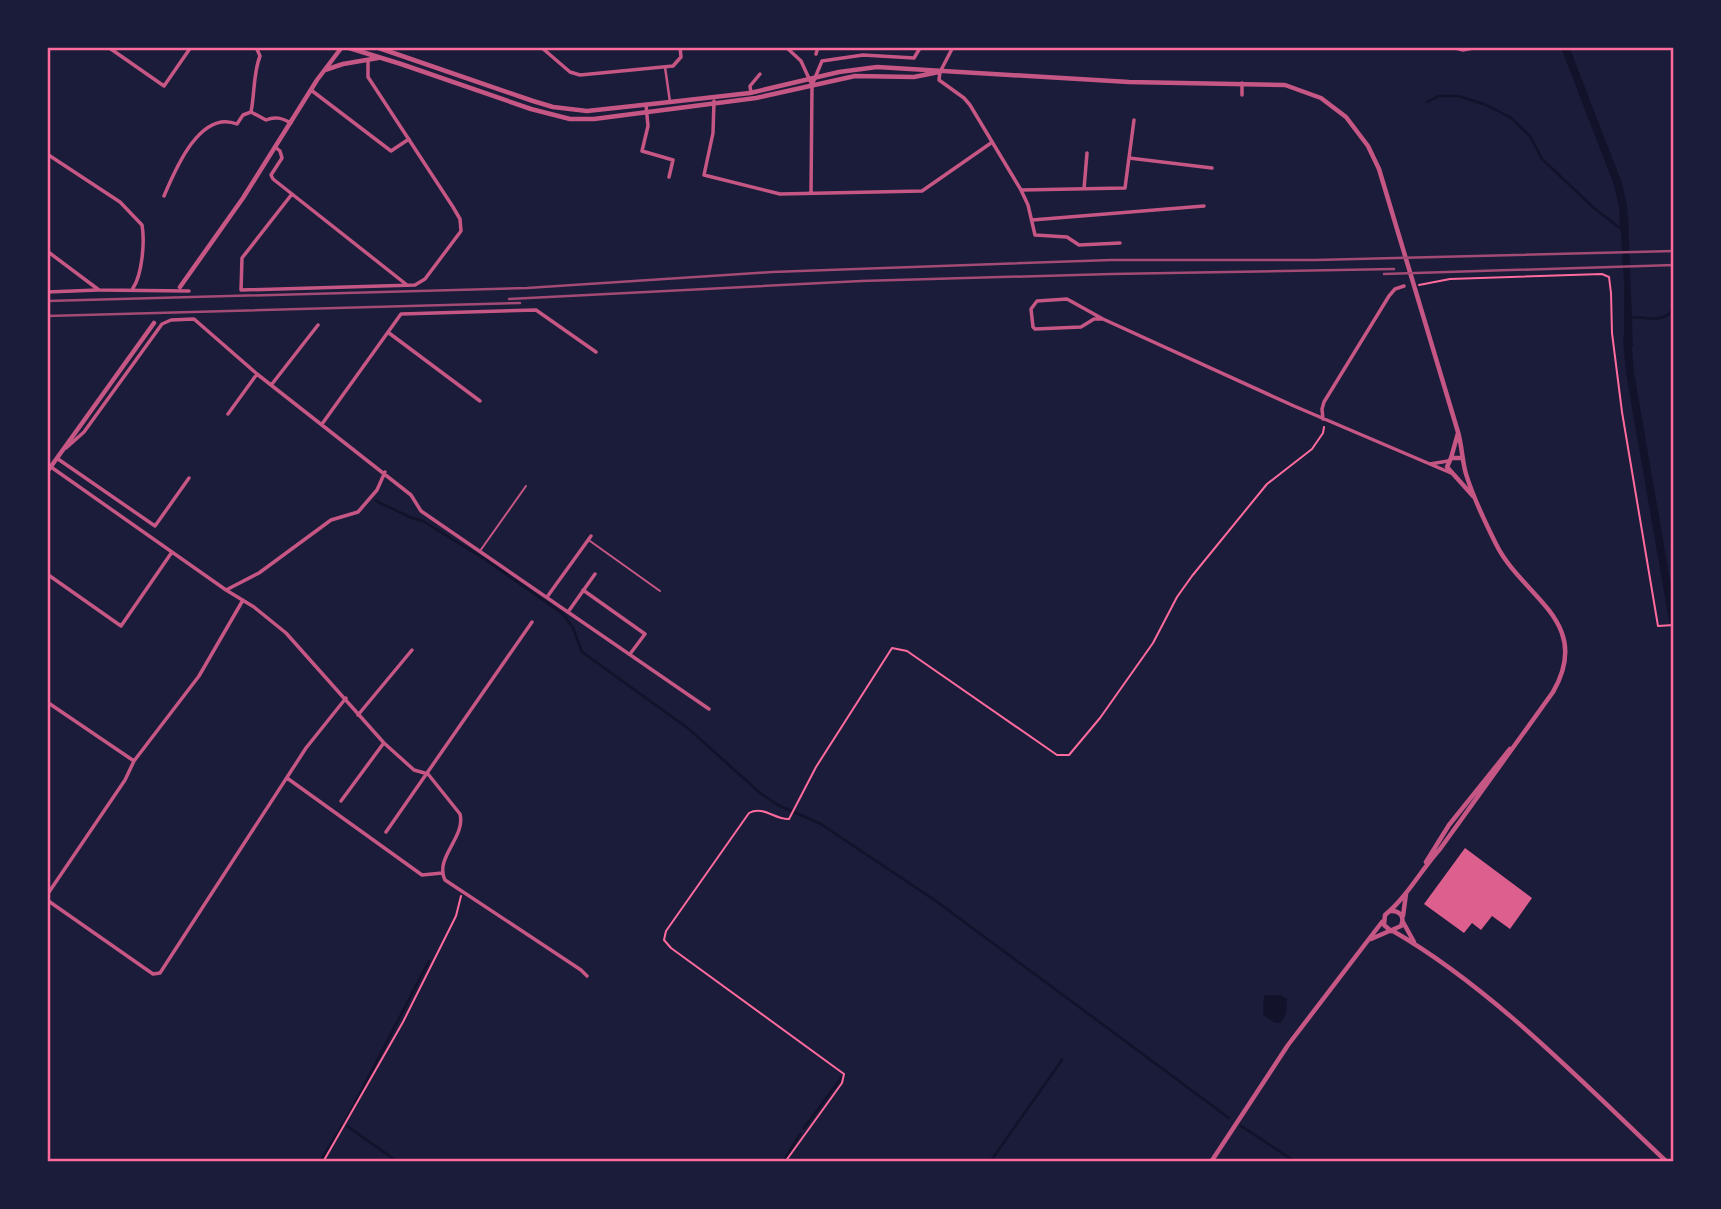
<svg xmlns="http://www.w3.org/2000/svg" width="1721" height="1209" viewBox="0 0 1721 1209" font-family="'Source Serif 4',serif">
<rect width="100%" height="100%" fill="#1b1b3a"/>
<path fill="#12122b" d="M1620,216H1628L1633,347H1624V282Z
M1264,995H1281L1287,999L1286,1014L1281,1023H1275L1263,1015Z"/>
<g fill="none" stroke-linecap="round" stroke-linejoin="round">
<path stroke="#12122b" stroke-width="2.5" d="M1427,102L1439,96H1458L1484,104L1510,117L1530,136L1542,159L1594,208L1621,229
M1631,317C1647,317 1664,324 1674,308
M376,501L412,518L423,521L486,560L563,614L573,628L582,652L689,729L760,793L778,805L821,824L936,901L1229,1118
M344,1124L429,961
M347,1126L398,1162
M1241,1126L1296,1162
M804,1128L842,1077
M320,1162L343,1124
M783,1162L800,1134
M990,1162L1062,1060"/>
<path stroke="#12122b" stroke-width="8" d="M1565,47L1618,184L1623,206L1624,224
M1627,339L1630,373L1674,626"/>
</g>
<path fill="#dd5f8e" d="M1465,848L1532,898L1510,929L1492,916L1481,930L1472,923L1464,933L1424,904Z"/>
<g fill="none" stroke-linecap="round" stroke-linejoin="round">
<path stroke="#ff6b9d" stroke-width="2" d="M1419,285L1450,279L1602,274L1609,277L1611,293L1612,333L1622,412L1658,626L1674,625
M323,1162L403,1022L456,916L461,896
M785,1162L842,1083L844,1074L671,948L664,940L666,931L749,813C763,805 775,820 789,819L816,767L892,648L907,651L1057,755H1069L1100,718L1153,643L1177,597L1192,576L1267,484L1312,449L1323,433L1324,427"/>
<path stroke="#c65784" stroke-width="2" d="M590,541L660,591
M480,551L526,486"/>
<path stroke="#c65784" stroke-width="2.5" d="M665,67L670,102"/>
<path stroke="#c65784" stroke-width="3.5" d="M108,47L164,86L191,47
M541,47L570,72L580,75L673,66L681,57L680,47
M786,47L801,61L812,85
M953,47L940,72L939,80L964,98L970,105L1021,190L1028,205L1035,235L1067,237L1079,245L1120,243
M1452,47L1463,50L1478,47
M816,54L818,47
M311,90L391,151L409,139
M751,93L750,86L760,74
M1242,95V83
M714,101L713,133L704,175L780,194L922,191L991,143
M646,105L648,126L642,151L673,160L669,177
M251,112L266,120C275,116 282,118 291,123
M275,147L280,151L282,158L271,175L273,179L407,285
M47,154L120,202L142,225C145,242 142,275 133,288
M1129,158L1212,168
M1084,189L1087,153
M1021,190L1125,188L1134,120
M811,193L812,85L822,61L863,55L914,58L920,48
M292,194L242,258L241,290L415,285L425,279L461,231L460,219L453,207L368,77V60
M164,196C175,170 200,109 237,124L243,115L251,112C255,92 253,74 260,56L256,47
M1032,220L1204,206
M47,251L99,290L189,291
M47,292L98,290
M1103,319H1094L1081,327L1035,329L1033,327L1031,309L1037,301L1067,299L1103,319L1294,406L1451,473
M389,333L480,401
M272,384L318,325
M228,414L257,374
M1323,419L1322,409L1324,402L1389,296L1395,289L1404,286
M322,424L401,314L536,310L596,352
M66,448L84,432L162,324L171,320L194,319L257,374L411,495L421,511L709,709
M58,459L155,526L189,478
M1430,464L1448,461
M51,467L226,590L254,607L286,633L384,743L414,770L428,774L460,814C466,837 434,858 445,880L581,970L587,976
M47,574L121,626L172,552
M226,590L259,573L331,520L358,512L377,490L385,472
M583,590L645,634L630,654
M547,597L591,536
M568,612L595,574
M47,702L134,761
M358,715L412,650
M287,778L422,875L442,873
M341,801L383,744
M386,832L532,622
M47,895L125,780L134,761L199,676L243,600
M47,900L153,974L160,973L306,748L346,698"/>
<path stroke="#c65784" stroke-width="4.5" d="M346,47L401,64L531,109L570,119H594L756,98L855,76L914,77L939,72
M376,47L533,101L553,107L587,111L670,102L750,93L839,72L877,67L1129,82L1285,85L1321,98L1346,117L1368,146L1379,169L1458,432C1462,446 1462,460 1466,474C1473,497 1485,522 1496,544C1522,597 1594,621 1553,692L1440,849C1421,870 1407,897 1385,915L1384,925L1391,931
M325,70L343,64L378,58
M180,287L243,198L317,80L342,47
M1451,458L1458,433
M1461,458H1451L1447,467L1473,496
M47,472L154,323
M1426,862L1449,825L1510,749
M1403,916L1406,894
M1403,922L1414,942
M1393,931C1492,988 1583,1083 1667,1162
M1371,939L1401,926C1405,917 1400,910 1390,911
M1211,1162L1288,1045L1382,922"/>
<path stroke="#a44b75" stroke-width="2.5" d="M1384,274L1674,265
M509,299L861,281L1111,274L1394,269
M47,301L527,288L772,272L1111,260H1316L1674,251
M47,316L520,303"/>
</g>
<rect width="1721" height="1209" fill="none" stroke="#1b1b3a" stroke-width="98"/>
<rect x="49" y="49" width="1623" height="1111" fill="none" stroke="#ff6b9d" stroke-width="2.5"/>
</svg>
